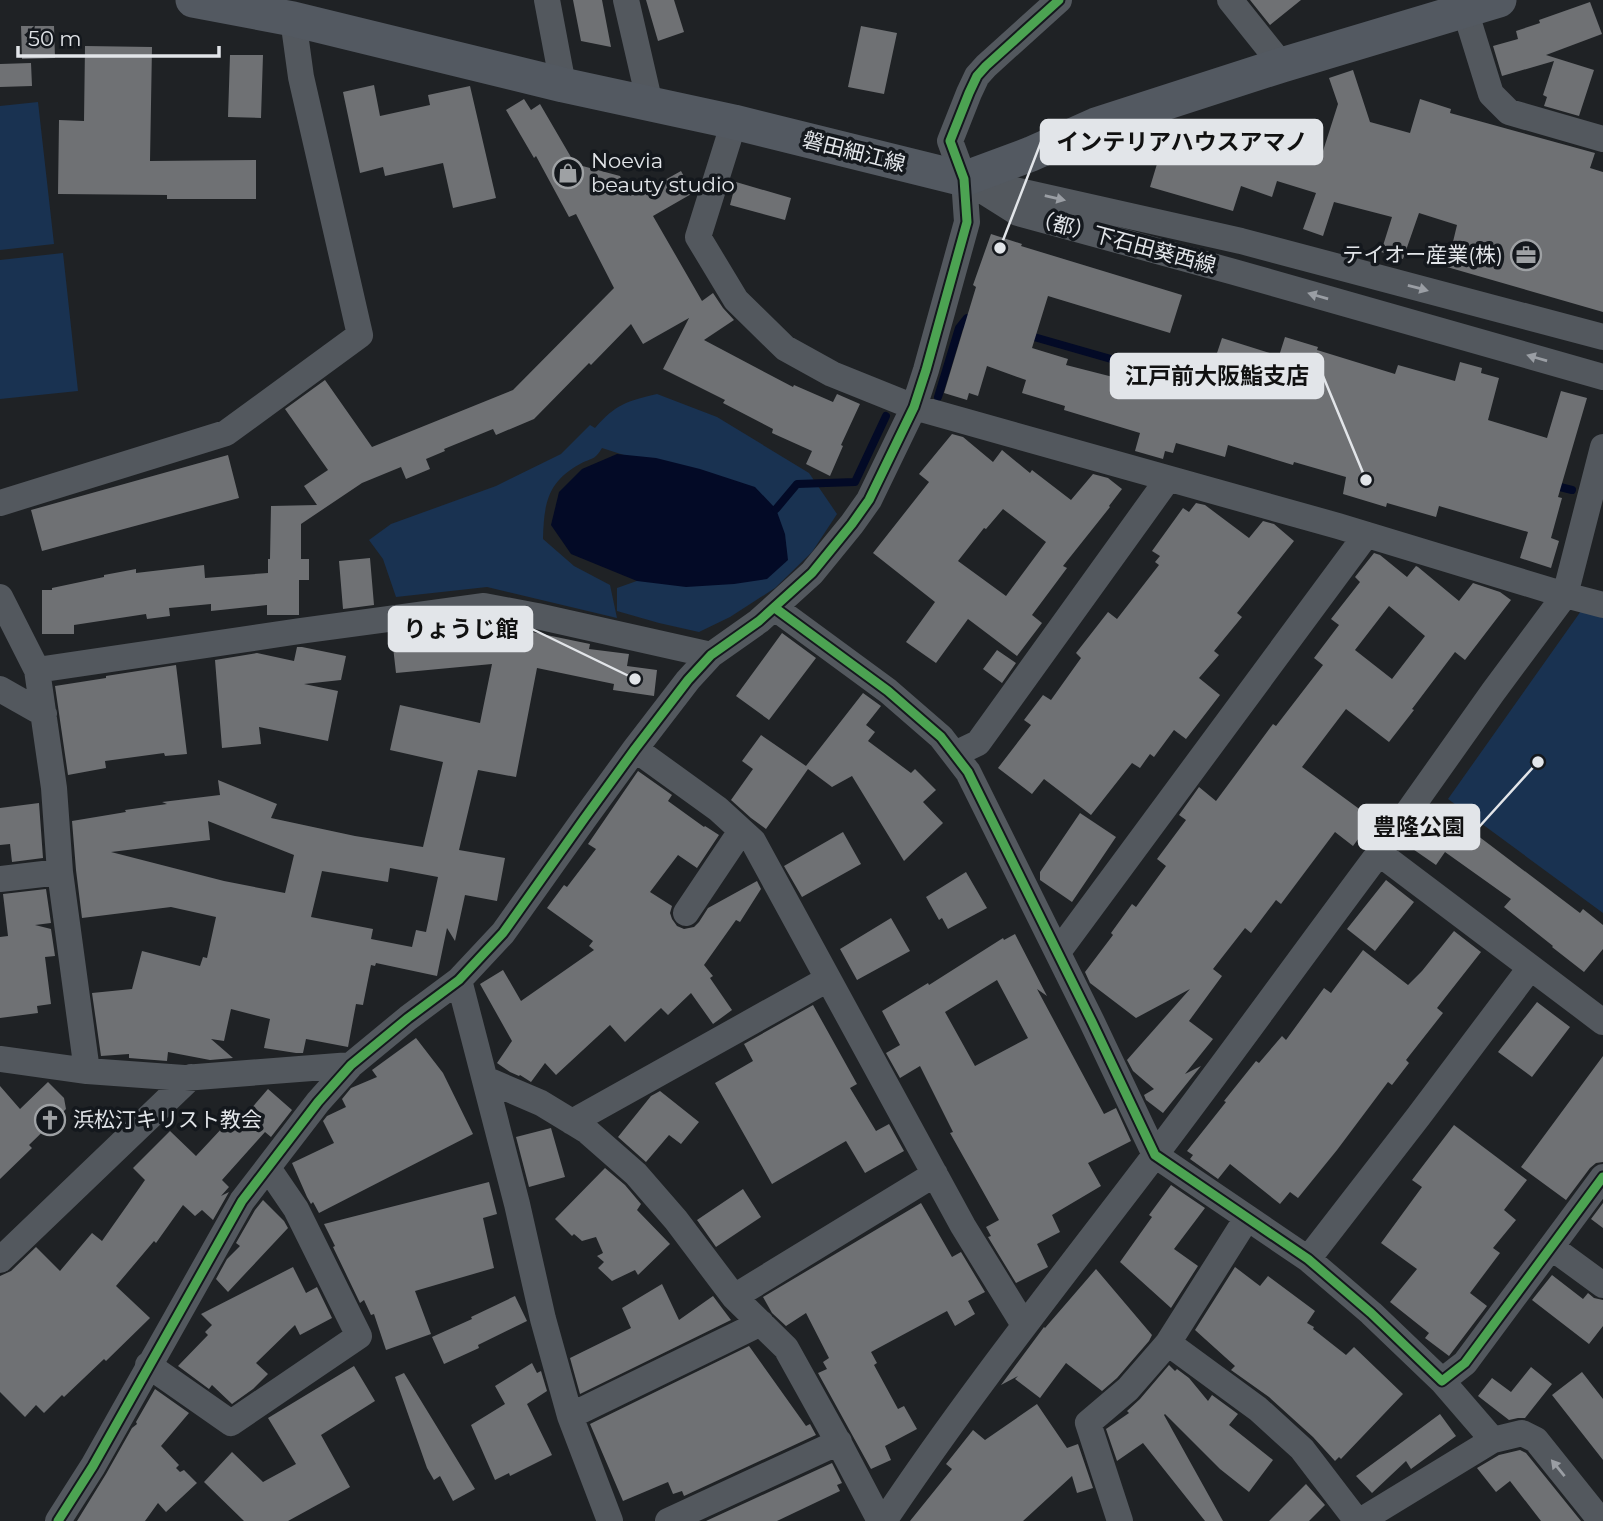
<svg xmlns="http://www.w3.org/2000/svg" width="1603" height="1521" viewBox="0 0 1603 1521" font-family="Montserrat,'Noto Sans JP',sans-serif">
<rect width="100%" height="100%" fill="#1f2225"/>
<path fill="#193251" d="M38,102L54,244L0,250V106Z
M63,253L78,391L0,399V260Z
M657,394L717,417L809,473L837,514L812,552L775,588L730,617L699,632L659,623L617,611V588L648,577L692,477L602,448C594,461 593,457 580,464C547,482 544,504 543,539L574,566L610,585L617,618L487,587L396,597L383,559L369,540L391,524L496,486L561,454L590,425L595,428C616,404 627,401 657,394Z
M1581,611L1603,617V913L1448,799Z"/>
<path fill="#030a26" d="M617,454L656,458L700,469L755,487L776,509L785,534L788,560L767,579L734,584L686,587L637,581L571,554L551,525L559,492L582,469Z"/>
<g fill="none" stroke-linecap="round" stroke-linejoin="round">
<path stroke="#030a26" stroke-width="8" d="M1027,335L1216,389
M938,397L959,328L967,318L974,320
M1552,485L1572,490
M776,509L797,484L855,482L886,416"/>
</g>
<path fill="#6f7174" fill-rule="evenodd" d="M573,0H602L611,47L581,41Z
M646,0H674L684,32L658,41Z
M1250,0H1301L1270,25Z
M1590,2L1602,34L1546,55L1594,70L1579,116L1544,106L1547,97L1543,95L1554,61L1502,76L1493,46L1518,39L1516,31L1540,23L1539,20Z
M21,26H54L55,58L22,59Z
M861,26L897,33L884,94L848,87Z
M85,46L152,47L150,161L256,160V199H167V195L58,194L59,120L84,121Z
M230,55H263L261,118L228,117Z
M31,63L32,86L0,87V64Z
M1353,70L1370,122L1410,133L1420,99L1451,109L1450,113L1595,153L1590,168L1603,172V312L1447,267L1457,225L1419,213L1403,259L1381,252L1392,217L1334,202L1323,236L1303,229L1316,193L1277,181L1272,197L1241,186L1233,211L1150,187L1160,154L1131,145L1135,134L1152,128L1175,136L1180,123L1260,147L1263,138L1293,148L1295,142L1323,151L1338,104L1329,78Z
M374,85L380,116L430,105L428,95L470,86L496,198L453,208L443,163L385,176L383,167L360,173L343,92Z
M524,99L531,110L540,104L575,164L620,176L630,196L644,189L645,191L681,171L693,193L653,216L702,301L713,293L723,308L734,320L704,340L793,387L794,385L833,402L837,394L860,404L841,445L843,446L830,476L806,464L812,451L772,433L773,429L723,403L725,400L663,369L689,318L643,344L631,324L591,365L589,363L534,419L496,435L493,429L444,449L445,451L426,459L430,469L406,479L401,467L362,483L301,524V559H309V580H299V615H267V605L211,611V604L169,608L170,616L147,619L146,614L74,625V634H42V590H52V588L104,577V575L136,569V573L204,565L205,578L268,573V559H270L271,506L317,505L304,486L328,470L285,409L325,380L372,447L513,390L614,288L576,214L569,217L536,156L534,158L506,110Z
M736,182L791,198L785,220L730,205Z
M991,234L1022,244L1021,246L1182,295L1170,333L1048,296L1032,348L1068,359L1066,365L1113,377L1114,375L1154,387L1156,378L1204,392L1222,338L1279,356L1285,337L1318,347L1317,350L1395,374L1398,365L1455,381L1460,362L1482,368L1481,373L1499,378L1488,420L1547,438L1561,391L1587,398L1558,497L1562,498L1551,538L1559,541L1551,568L1520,558L1528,532L1439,506L1436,517L1387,503L1386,507L1343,494L1346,477L1294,462L1293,465L1228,445L1225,457L1176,443L1173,453L1165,451L1163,459L1135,451L1140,433L1064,410L1065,406L1022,393L1026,380L987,366L978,396L969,393L967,400L944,393L976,287L973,285Z
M952,434L963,437L993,462L1002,450L1030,473L1032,470L1071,500L1093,474L1108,478L1122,489L1109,506L1110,507L1063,566L1067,568L1032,615L1042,623L1017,656L968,619L936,663L906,642L935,602L873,553L929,482L919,474ZM1003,509L1046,542L1006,596L958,561L984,528L986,529Z
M228,455L239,498L42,551L31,510Z
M1196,503L1205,505L1249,538L1263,521L1274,524L1294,541L1237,613L1242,617L1214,651L1219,655L1199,678L1220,695L1186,739L1174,730L1154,757L1150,754L1140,768L1132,763L1091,815L1044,779L1032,794L998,768L1031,725L1024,720L1043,695L1051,700L1081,658L1076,653L1108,612L1117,619L1159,565L1155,562L1160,556L1152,551L1183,508L1189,512Z
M1374,553L1380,555L1407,577L1416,566L1418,567L1459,601L1473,583L1500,592L1511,600L1465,660L1455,652L1412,709L1414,710L1389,742L1346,709L1302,767L1373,819L1353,846L1335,832L1281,904L1276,900L1251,933L1245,928L1213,969L1222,976L1189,1021L1213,1039L1185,1074L1201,1066L1163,1113L1146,1100L1144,1095L1154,1089L1133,1071L1127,1060L1190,989L1136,1018L1090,983L1085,972L1113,935L1111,933L1132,904L1136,907L1166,866L1157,859L1186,820L1179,815L1199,787L1216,801L1273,724L1276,726L1323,665L1314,658L1339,625L1331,619L1360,582L1355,577ZM1389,606L1425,636L1392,679L1355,650Z
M370,558L374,605L343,609L339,561Z
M503,626L590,644L589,649L629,654L627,666L657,670L654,696L613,690L614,684L537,668L516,777L478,770L459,850L505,858L497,901L465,895L455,941L447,928L437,976L376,963L375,966L371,965L363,1005L356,1004L348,1047L306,1039L303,1053H296L264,1048L270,1019L231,1009L224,1041L211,1039L233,1058L210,1060L168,1052L167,1061L129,1058V1054L101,1056L92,993L132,989L142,951L200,966L203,957L207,958L216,917L171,907L82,918L76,870L72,821L126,812L125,810L167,804L162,802L220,795L218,780L277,804L271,818L355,836L423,847L443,762L390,750L400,705L480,723L492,664L396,673L392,638ZM208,821L294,855L285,893L224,881L111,852L210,840ZM390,868L438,877L426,932L416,930L412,947L371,939L373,929L311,917L322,871L388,882Z
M782,633L816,658L769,720L736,696Z
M297,647H302L346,656L341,680L304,684L338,691L328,741L259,727L261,744L222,748L215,660L257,653L294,661Z
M997,650L1016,663L1002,683L983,669Z
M176,665L187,754L165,756L164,753L105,761L106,768L68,775L55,686L106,678V676Z
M863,693L881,706L866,725L875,732L868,741L911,773L915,769L936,790L923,802L943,823L904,861L852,776L832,787L808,769L766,829L751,818L731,800L753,769L742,761L761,735L806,766Z
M638,771L672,795L668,801L704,827L705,826L719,835L697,868L678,855L650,892L672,906L670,913L672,919L677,926L684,929L694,927L699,922L708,908L757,881L761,889L740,922L736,920L704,965L713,976L710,978L732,1010L713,1024L691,993L668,1015L661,1008L625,1042L610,1025L556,1075L545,1063L531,1082L520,1075L519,1076L510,1072L497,1063L512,1041L480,984L503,970L521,1001L594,950L589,946L593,941L547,908L564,885L567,887L596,849L588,844Z
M39,803L43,858L12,862L10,844L0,845V808Z
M1436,804L1580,913L1583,909L1603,925V949L1584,972L1552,947L1553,946L1504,907L1511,899L1445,852L1436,865L1407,845Z
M1080,813L1116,837L1072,902L1040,880V872Z
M843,832L861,864L802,897L784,866Z
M966,872L987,908L948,929L942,918L939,920L926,897Z
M1386,880L1414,902L1375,951L1347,929Z
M46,889L51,923L35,925L51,929L55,956L45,957L51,1004L37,1006L38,1013L0,1018V937L8,936L3,894Z
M891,918L910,951L857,980L840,949Z
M1454,931L1481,952L1437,1008L1443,1013L1406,1060L1409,1063L1392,1085L1388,1082L1337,1150L1298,1198L1290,1192L1280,1204L1230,1164L1218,1179L1190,1159L1193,1155L1187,1151L1226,1102L1224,1101L1256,1061L1259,1063L1282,1036L1286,1040L1324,988L1331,993L1363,950L1408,985L1422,971Z
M1015,934L1047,996L1037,989L1104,1114L1116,1108L1131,1141L1088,1163L1101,1186L1052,1215L1060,1232L1037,1244L1048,1267L1016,1283L988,1237L991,1236L986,1227L999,1220L950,1133L953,1132L920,1066L900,1078L886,1053L900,1045L882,1011L928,983L929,985L1003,938L1004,940ZM997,980L1028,1038L975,1066L945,1012Z
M1537,1002L1570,1027L1532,1077L1498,1052Z
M813,1005L857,1084L850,1088L876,1131L889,1124L904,1151L865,1173L846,1141L772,1184L715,1083L753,1061L744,1044Z
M416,1038L443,1073L473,1134L319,1213L313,1202L311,1204L307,1197L292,1163L334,1143L323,1121L327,1116L346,1107L342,1099L351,1088L377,1077L372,1070Z
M1603,1056V1162L1596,1163L1590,1168L1566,1200L1521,1167Z
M48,1082L64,1098L66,1109L29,1145L32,1148L0,1179V1086L20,1109Z
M268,1089L292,1110L271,1137L265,1132L222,1180L229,1187L221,1196L229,1192L213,1220L202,1210L195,1216L183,1205L156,1243L154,1241L116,1286L150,1318L106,1361L104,1359L64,1397L62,1395L44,1413L36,1405L25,1417L0,1392V1276L11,1271L36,1247L60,1271L92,1233L102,1241L145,1180L133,1168L170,1131L196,1156L238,1111L244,1117Z
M660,1091L699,1122L681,1144L669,1135L646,1162L618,1137L651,1096Z
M1454,1125L1527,1180L1504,1210L1516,1220L1493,1248L1500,1253L1470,1293L1487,1306L1449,1356L1425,1338L1429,1333L1390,1302L1417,1269L1381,1243L1422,1187L1412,1180Z
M551,1128L565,1177L529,1187L516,1137Z
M605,1168L625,1185L641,1204L637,1210L670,1244L638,1275L635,1270L612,1281L598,1268L604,1262L597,1256L603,1253L596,1237L582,1241L574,1234L572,1236L555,1219Z
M489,1182L497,1214L483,1218L494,1268L415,1291L431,1334L386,1350L374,1314L371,1315L364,1300L360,1303L333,1247L335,1246L324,1224Z
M1171,1185L1205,1208L1174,1249L1198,1266L1171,1308L1120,1262L1152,1217L1149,1215Z
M743,1189L761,1217L716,1247L697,1220Z
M263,1200L284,1221L288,1228L228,1292L216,1279L227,1259L240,1246L236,1243L255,1210Z
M921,1203L952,1257L961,1252L985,1292L968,1301L975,1314L955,1326L947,1311L871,1352L877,1363L874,1365L898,1409L904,1406L917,1429L885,1446L891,1460L871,1469L818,1373L827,1369L823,1362L829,1358L806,1313L786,1326L772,1313L763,1297Z
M1603,1203V1228L1591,1219Z
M293,1267L306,1293L317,1287L332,1318L300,1335L295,1325L256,1363L268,1374L253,1389L232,1404L212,1385L209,1389L178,1366L208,1335L205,1332L212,1325L201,1314Z
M1235,1267L1260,1286L1268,1276L1315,1311L1307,1323L1314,1327L1313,1329L1346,1355L1354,1347L1403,1394L1341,1459L1339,1457L1335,1461L1313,1437L1269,1397L1231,1370L1235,1366L1195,1330Z
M1096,1269L1152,1335L1149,1341L1117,1378L1102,1391L1066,1363L1040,1398L1015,1379L1018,1376L1001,1385L1044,1327L1045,1328Z
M1552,1275L1583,1299L1588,1293L1594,1298L1603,1300V1326L1589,1344L1532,1300Z
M662,1284L679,1320L713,1296L731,1320L580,1394L570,1358L631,1328L622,1308Z
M515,1296L527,1321L478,1345L479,1348L444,1364L432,1337L472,1319L471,1317Z
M749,1346L806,1426L810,1424L816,1435L684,1496L682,1491L673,1494L668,1482L623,1501L590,1424Z
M532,1363L537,1373L541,1371L547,1391L527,1404L552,1455L510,1476L509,1473L495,1480L471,1425L505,1404L495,1386Z
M1169,1365L1175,1371L1177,1369L1189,1378L1208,1401L1212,1395L1238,1414L1229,1425L1273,1460L1249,1492L1220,1469L1165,1414L1164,1415L1223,1521H1205L1143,1443L1117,1461L1106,1429L1129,1413L1127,1411L1140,1399Z
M354,1366L375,1401L321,1435L350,1487L288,1521H244L204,1482L232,1452L263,1482L296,1464L268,1418Z
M1531,1367L1552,1384L1525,1418H1518L1509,1420L1478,1396L1492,1378L1511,1392Z
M1582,1372L1603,1399V1460L1552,1395Z
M404,1373L475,1489L453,1501L440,1476L434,1480L427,1468L395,1377Z
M155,1389L189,1413L161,1446L179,1465L176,1468L180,1472L184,1470L197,1483L166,1512L158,1503L145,1521H77L106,1474L132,1428L137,1424L136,1422Z
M1037,1404L1067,1448L1078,1444L1093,1488L1077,1493L1072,1476L1023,1521H910L952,1469L946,1464L973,1430L985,1440Z
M1440,1414L1456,1436L1411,1469L1406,1461L1372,1493L1356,1476Z
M1520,1450L1526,1453L1581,1521H1541L1510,1481L1496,1492L1477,1468L1499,1455Z
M832,1463L842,1483L837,1485L840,1491L777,1521H706Z
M1306,1484L1325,1505L1309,1521H1269Z"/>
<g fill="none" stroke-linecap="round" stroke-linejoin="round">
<path stroke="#53585e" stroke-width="26" d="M547,0L563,85
M626,0L650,104
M1230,0L1282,65
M1465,10L1491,94L1509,112L1603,139
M734,122L698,237L736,300L785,348L832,374L914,407L1338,526L1565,595L1603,605
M964,179L1018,213L1234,272L1603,377
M979,182L1241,241L1603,337
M0,503L226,433L360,335L301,77L293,19
M0,597L37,670L300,631L484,606L537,616L711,655
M775,608L888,691L941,737L968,772L1092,1022L1155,1155L1308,1259L1371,1313L1442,1381L1465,1363L1603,1177
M37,670L54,788L60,872L87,1071
M0,689L44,714
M635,749L718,809L753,841L963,1226L1024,1325
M955,754L978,743L1168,479
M1379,853L1493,692L1565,595L1603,447
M0,879L60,872
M686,913L741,831
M1058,952L1366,535
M459,980L517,1204L543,1319L570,1416L610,1521
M0,1059L87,1071L184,1078L351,1065
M485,1079L541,1103L587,1131L636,1174L676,1220L734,1297L786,1348L841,1447L880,1521
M572,1122L828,979
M1551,1247L1603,1285
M1308,1259L1418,1117L1530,968
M0,1260L191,1077
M734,1297L935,1174
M1168,1343L1258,1409L1302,1449L1357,1521
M148,1365L231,1423L359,1336L296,1209L268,1168
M1442,1381L1493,1440
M570,1416L761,1323
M58,1521L93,1466L242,1201L318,1102L351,1065L408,1018L459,980L503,933L584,819L635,749L688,680L711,655L759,621L812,573L852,524L869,500L914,407L926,370L967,222L964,179L950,141L969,93L977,76L986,66L1059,0
M668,1521L839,1442
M884,1521C968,1395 1063,1276 1155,1155C1231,1055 1304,953 1379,853L1603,1022
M1120,1521L1088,1423L1128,1389L1168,1343L1247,1218
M1360,1521L1493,1440L1522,1433L1536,1440L1601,1521"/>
<path stroke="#535961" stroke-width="35" d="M193,0L293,19L563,85L734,122L964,179L1031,154L1096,125L1282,65L1499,0"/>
<g stroke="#14181d" stroke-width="13">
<path id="cycleway" d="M775,608L888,691L941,737L968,772L1092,1022L1155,1155L1308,1259L1371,1313L1442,1381L1465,1363L1603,1177
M58,1521L93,1466L242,1201L318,1102L351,1065L408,1018L459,980L503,933L584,819L635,749L688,680L711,655L759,621L812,573L852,524L869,500L914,407L926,370L967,222L964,179L950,141L969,93L977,76L986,66L1059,0"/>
</g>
<use href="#cycleway" stroke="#4ca352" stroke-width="9"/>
</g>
<defs><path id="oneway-solid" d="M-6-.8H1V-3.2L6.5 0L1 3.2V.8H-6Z" transform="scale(1.75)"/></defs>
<g fill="#9a9ea4">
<use href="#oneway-solid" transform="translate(1055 198) rotate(13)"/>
<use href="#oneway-solid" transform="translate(1418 288) rotate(15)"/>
<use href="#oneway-solid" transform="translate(1318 296) rotate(-164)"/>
<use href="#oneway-solid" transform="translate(1537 358) rotate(-164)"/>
<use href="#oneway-solid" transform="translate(1558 1468) rotate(-129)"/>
</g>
<defs>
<g id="shop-ring" transform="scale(1.575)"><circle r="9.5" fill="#14181d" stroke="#9ea1a4" stroke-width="1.5"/><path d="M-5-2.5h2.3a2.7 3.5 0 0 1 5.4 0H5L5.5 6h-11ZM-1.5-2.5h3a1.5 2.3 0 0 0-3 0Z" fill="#9ea1a4"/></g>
<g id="office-ring" transform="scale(1.575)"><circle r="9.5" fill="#14181d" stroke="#9ea1a4" stroke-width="1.5"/><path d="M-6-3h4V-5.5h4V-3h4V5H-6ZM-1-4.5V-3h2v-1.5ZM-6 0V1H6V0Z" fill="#9ea1a4"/></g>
<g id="church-ring" transform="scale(1.575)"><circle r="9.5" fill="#14181d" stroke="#9ea1a4" stroke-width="1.5"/><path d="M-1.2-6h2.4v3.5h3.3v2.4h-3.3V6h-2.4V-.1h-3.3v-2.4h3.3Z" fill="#9ea1a4"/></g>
</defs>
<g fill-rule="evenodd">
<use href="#shop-ring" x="568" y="173"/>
<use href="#office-ring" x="1526" y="255"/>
<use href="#church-ring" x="50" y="1120"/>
</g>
<g text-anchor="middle" stroke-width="7" stroke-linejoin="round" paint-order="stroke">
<g font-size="21" fill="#e2e5e9" stroke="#14181d">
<text transform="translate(854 152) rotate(14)" y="7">磐田細江線</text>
<text transform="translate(1124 242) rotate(15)" y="7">（都）下石田葵西線</text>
</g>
<g font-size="21" fill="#e2e5e9" stroke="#14181d" text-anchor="start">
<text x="591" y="168">Noevia<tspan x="591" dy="24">beauty studio</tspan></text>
<text x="1503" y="262" text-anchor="end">テイオー産業(株)</text>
<text x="73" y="1127">浜松汀キリスト教会</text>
</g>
</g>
<path fill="none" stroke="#e2e5e9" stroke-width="2.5" d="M1000 248L1041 142M1366 480L1323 376M635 679L532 629M1538 762L1479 827"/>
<g fill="#e2e5e9" stroke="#14181d" stroke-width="2.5">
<circle cx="1000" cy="248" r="7"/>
<circle cx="1366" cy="480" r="7"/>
<circle cx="635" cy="679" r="7"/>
<circle cx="1538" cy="762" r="7"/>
</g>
<g fill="#e2e5e9" stroke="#e2e5e9" stroke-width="2.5">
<rect x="1041" y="120" width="281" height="44" rx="7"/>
<rect x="1111" y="354" width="212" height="44" rx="7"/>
<rect x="389" y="607" width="143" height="44" rx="7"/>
<rect x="1359" y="805" width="120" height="44" rx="7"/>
</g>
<g font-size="23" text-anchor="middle" font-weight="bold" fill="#111">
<text x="1182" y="150">インテリアハウスアマノ</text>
<text x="1217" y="384">江戸前大阪鮨支店</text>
<text x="461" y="637">りょうじ館</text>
<text x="1419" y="835">豊隆公園</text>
</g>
<path d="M18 46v10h201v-10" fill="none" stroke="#e2e5e9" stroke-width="3.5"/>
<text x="28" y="46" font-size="21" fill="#e2e5e9" stroke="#14181d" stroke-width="5" paint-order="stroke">50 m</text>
</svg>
